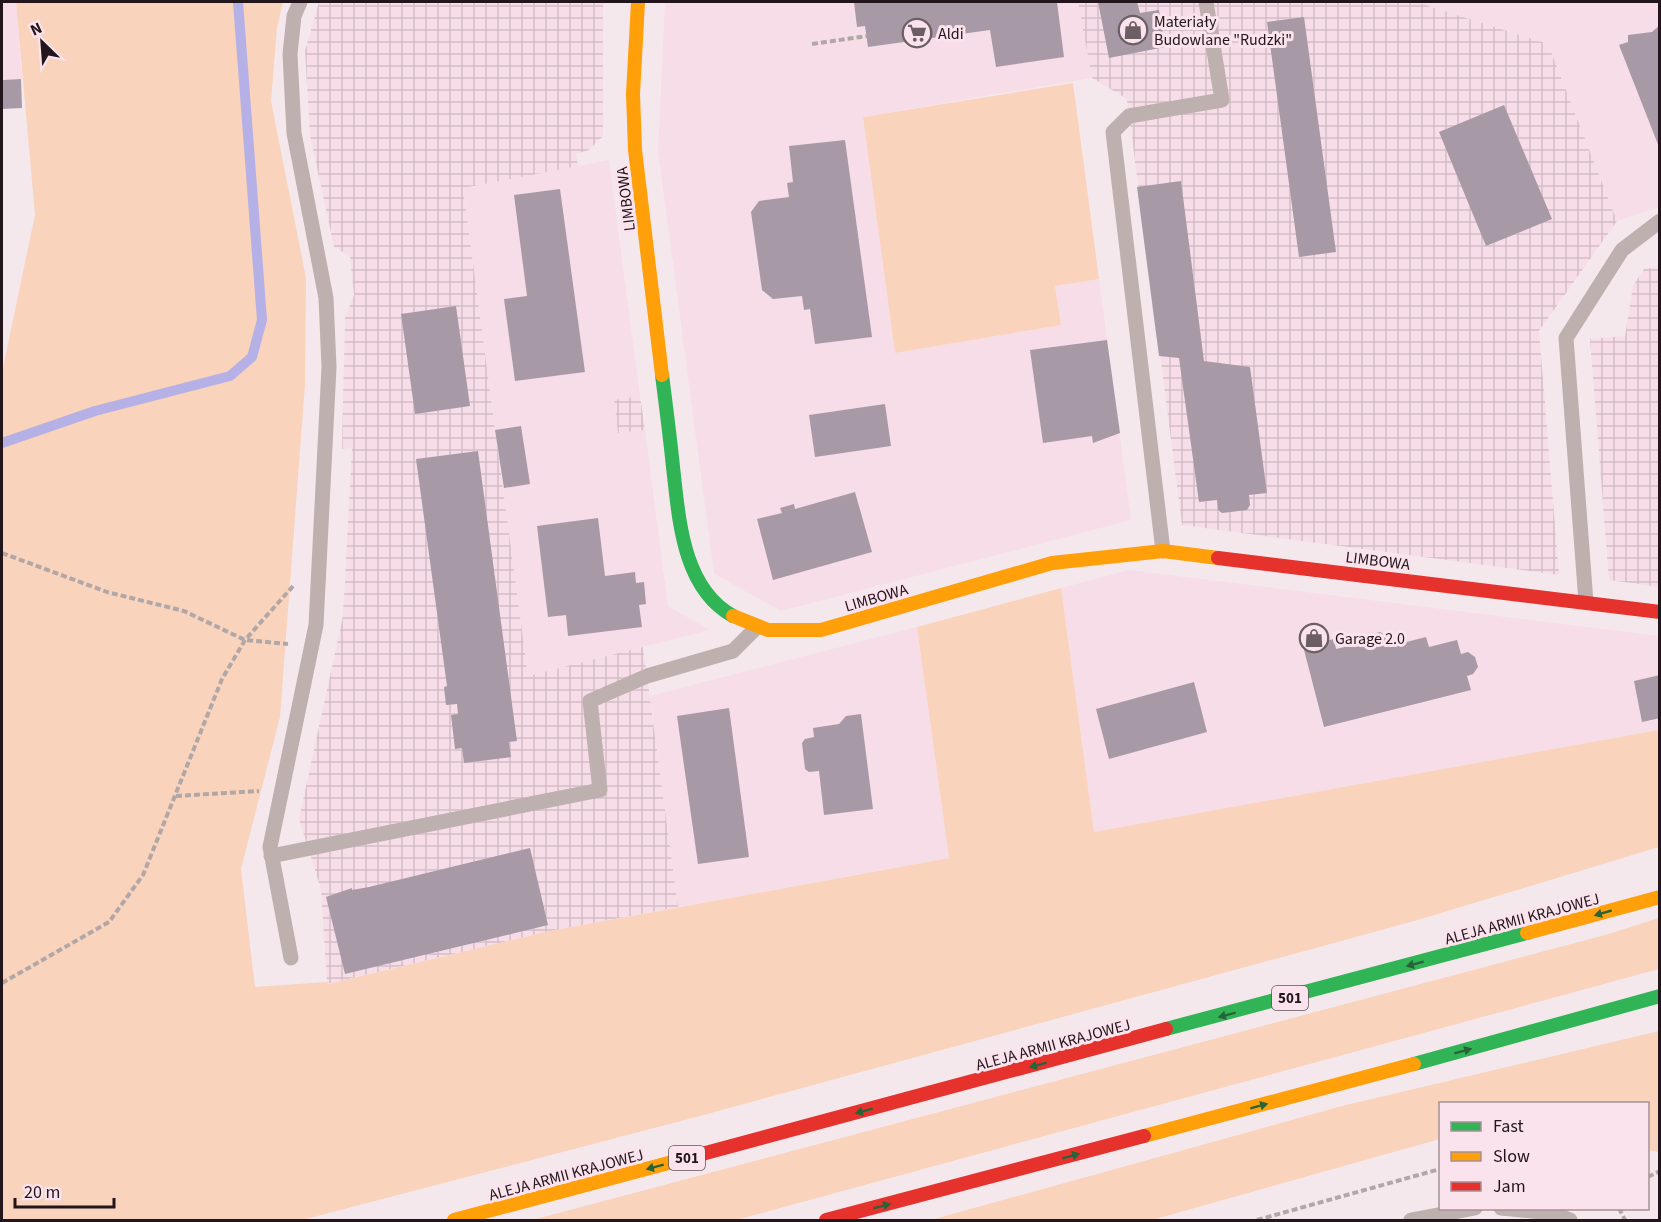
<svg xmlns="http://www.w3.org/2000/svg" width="1661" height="1222" viewBox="0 0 1661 1222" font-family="'Source Sans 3',sans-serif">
<defs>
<pattern id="industrial-grid" width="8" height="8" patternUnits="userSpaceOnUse" patternTransform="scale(1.5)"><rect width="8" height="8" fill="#f7dde8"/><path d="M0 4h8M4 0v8" fill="none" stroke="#d3bdc6"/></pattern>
</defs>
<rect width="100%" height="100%" fill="#f5e8ed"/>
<path fill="#f7dde8" d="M2,2H16L22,79H2Z
M665,2H1078L1092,78L863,117L895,353L1061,325L1055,286L1099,279L1131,520L781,611L714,574L658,151Z
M1416,2H1659V207L1617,221L1548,44Z
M609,160L640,396L614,400L618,433L645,430L668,606L710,630L528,676L463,187Z
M1129,570L1659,636V730L1094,832L1061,588Z
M917,627L949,858L678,907L650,696Z"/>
<path fill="url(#industrial-grid)" d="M319,2H603V136L589,150L576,154L578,166L463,188L528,676L643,647L678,907L550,931L327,984L321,889L299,819L343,616L352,448L342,449L345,317L354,295L350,256L334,247L310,135L305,51Z
M1078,2H1416L1548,44L1617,221L1539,331L1559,575L1182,525L1127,99L1092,78Z
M1659,267H1660L1659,587L1609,580L1590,339L1625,336L1633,286L1644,269Z
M640,396L645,430L618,433L614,400Z"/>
<path fill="#f9d3bc" d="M16,2H283L277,28L271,101L306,278L305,384L280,717L241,869L255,987L327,982L328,984L550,931L949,858L917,627L1061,588L1094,832L1659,730V847L1418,920L700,1116L302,1220H2V372L35,215Z
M1073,83L1099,279L1055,286L1061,325L895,353L863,117Z
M1659,918V969L736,1220H532L1605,935Z
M1659,1031V1152L1648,1150V1104H1440V1139L1152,1220H931L1342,1106Z"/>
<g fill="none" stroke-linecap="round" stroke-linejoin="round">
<path stroke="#b5b0e5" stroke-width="10" d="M2,443L95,411L230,376L252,357L262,320L238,2"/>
</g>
<path fill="#a899a7" d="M854,2H1057L1064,57L996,67L990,30L868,47L865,26L857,27Z
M1098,2H1137L1140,13L1159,10L1165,47L1109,58Z
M1304,17L1336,252L1299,257L1267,22Z
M1660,25V147H1659L1619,45L1628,42V35L1652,32Z
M21,79L22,108L2,109V80Z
M1504,105L1552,219L1486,246L1439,132Z
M845,140L872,337L815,344L810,309L804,310L802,296L773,299L762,290L751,212L759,201L789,197L787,183L793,182L789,146Z
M1181,181L1204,361L1250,367L1267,493L1249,495L1250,505L1247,510L1222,513L1218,510L1217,500L1199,502L1179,358L1159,356L1137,187Z
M560,189L585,372L515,381L504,299L527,296L514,195Z
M456,306L470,406L415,414L401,314Z
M1107,340L1120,433L1093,443L1092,436L1043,443L1030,350Z
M885,404L891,446L815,457L809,415Z
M521,426L530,484L504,488L495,430Z
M478,451L517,741L509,742L511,757L464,763L462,748L455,749L451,715L458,714L457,704L446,705L444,687L447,686L416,459Z
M855,492L872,552L773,580L757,519L782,513L780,508L794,504L795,509Z
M598,518L605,576L635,572L636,583L644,582L646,604L639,605L642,627L568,636L566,615L548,617L537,526Z
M1380,632L1388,637L1391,646L1426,637L1429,647L1457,640L1461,654L1468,652L1475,657L1478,667L1473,674L1467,676L1471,690L1324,727L1303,646L1334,639L1336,649L1365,642L1370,635Z
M1660,675V718L1642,722L1634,681Z
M1194,682L1207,732L1109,759L1096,709Z
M729,708L749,857L698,864L677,716Z
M861,714L873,809L824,815L819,771L809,772L805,769L802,743L805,739L814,737L813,728L839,724L846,716Z
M530,848L548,925L345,974L326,897L352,888V890L369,887Z"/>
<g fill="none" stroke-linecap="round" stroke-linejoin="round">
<path stroke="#b2a7a7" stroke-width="4" stroke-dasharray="6 3" stroke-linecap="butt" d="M812,44L867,36
M2,553L107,592L184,611L245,640L288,644
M176,796L259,791
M2,983L109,922L143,875L222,679L245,640L294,585
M1648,1177L1660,1171
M1619,1208L1625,1220
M1257,1220L1440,1169"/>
<path stroke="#beb0af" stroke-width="15" d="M1163,551L1113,132L1129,116L1222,100L1206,2
M1586,602L1566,338L1622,250L1660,221
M271,856L600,790L590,701L647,676L733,651L756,628
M291,958L270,847L316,625L329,367L326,298L294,133L290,54L294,16L300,2
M1501,1208L1552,1213L1570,1220
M1411,1220L1475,1208"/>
<path stroke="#30b455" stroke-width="14" d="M662,375C666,406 670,437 673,467C679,518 682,588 733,616
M1166,1029L1527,933
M1414,1064L1660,996"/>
<path stroke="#ff9f0a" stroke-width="14" d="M638,2L633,94L635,150L662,375
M733,616L768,630H821L1052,563L1163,551L1218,558
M1527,933L1660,897
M1144,1136L1414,1064
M454,1220L676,1161"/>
<path stroke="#e5322d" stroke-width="14" d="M1218,558L1660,612
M676,1161L1166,1029
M826,1220L1144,1136"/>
</g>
<defs><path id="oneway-solid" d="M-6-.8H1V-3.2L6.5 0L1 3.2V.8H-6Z" transform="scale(1.5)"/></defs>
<g fill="#296438">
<use href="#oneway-solid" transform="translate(1603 913) rotate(164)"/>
<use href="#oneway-solid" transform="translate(1415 964) rotate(165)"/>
<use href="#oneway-solid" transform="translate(1227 1015) rotate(165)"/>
<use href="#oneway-solid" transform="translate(1463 1051) rotate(-15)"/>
<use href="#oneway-solid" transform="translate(1038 1065) rotate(165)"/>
<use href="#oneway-solid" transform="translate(1259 1106) rotate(-15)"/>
<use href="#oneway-solid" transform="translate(864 1111) rotate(165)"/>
<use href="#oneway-solid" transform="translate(1071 1156) rotate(-15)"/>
<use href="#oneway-solid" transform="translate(655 1167) rotate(165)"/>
<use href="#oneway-solid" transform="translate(882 1206) rotate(-15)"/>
</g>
<defs>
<g id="shop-ring" transform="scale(1.5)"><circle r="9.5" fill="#fae3ec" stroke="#6c5f64" stroke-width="1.5"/><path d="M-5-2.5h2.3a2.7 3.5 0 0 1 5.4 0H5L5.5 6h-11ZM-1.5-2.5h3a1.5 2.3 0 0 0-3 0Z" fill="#6c5f64"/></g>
<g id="supermarket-ring" transform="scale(1.5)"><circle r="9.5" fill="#fae3ec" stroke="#6c5f64" stroke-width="1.5"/><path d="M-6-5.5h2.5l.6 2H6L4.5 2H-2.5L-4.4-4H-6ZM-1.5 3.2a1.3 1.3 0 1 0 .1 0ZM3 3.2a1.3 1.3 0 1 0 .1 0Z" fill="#6c5f64"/></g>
</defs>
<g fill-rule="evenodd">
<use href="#shop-ring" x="1133" y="30"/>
<use href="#supermarket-ring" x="917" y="33"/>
<use href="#shop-ring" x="1314" y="638"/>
</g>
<g text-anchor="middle" stroke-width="6" stroke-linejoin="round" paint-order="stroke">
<g fill="#fae3ec" stroke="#63535a" stroke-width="1.5">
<rect x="1272" y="986" width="36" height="24" rx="4.5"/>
<rect x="669" y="1146" width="36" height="24" rx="4.5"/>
</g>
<g font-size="15" font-weight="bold" fill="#22151b">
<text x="1290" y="1003">501</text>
<text x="687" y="1163">501</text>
</g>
<g font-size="16" fill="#22151b" stroke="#fae3ec" text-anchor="start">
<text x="1154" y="27">Materiały<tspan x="1154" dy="18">Budowlane "Rudzki"</tspan></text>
<text x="938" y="39">Aldi</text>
<text x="1335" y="644">Garage 2.0</text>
</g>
<g font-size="16" fill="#22151b" stroke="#fae3ec">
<text transform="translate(625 199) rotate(-97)" y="6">LIMBOWA</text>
<text transform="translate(1378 560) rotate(7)" y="6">LIMBOWA</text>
<text transform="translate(876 597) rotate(-16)" y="6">LIMBOWA</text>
<text transform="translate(1522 918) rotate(-15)" y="6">ALEJA ARMII KRAJOWEJ</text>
<text transform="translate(1053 1044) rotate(-15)" y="6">ALEJA ARMII KRAJOWEJ</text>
<text transform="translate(566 1174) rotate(-15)" y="6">ALEJA ARMII KRAJOWEJ</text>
</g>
</g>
<rect width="1661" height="1222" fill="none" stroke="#22151b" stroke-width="6"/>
<rect x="1439" y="1102" width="210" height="108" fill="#fae3ec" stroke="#a49198" stroke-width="1.5"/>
<rect x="1451" y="1122" width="30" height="9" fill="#30b455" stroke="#a49198" stroke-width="1.5"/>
<text x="1493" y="1132" font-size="18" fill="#22151b">Fast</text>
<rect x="1451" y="1152" width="30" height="9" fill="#ff9f0a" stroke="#a49198" stroke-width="1.5"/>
<text x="1493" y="1162" font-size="18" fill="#22151b">Slow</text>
<rect x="1451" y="1182" width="30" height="9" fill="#e5322d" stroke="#a49198" stroke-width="1.5"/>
<text x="1493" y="1192" font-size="18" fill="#22151b">Jam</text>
<g transform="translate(42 42) rotate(335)" stroke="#fae3ec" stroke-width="4.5" paint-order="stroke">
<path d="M0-4.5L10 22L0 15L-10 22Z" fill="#22151b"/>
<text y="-9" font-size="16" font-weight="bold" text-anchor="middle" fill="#22151b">N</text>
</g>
<path d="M15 1198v9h99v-9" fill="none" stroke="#22151b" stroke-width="3"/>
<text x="24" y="1198" font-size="18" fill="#22151b" stroke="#fae3ec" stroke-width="4.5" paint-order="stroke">20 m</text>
</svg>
